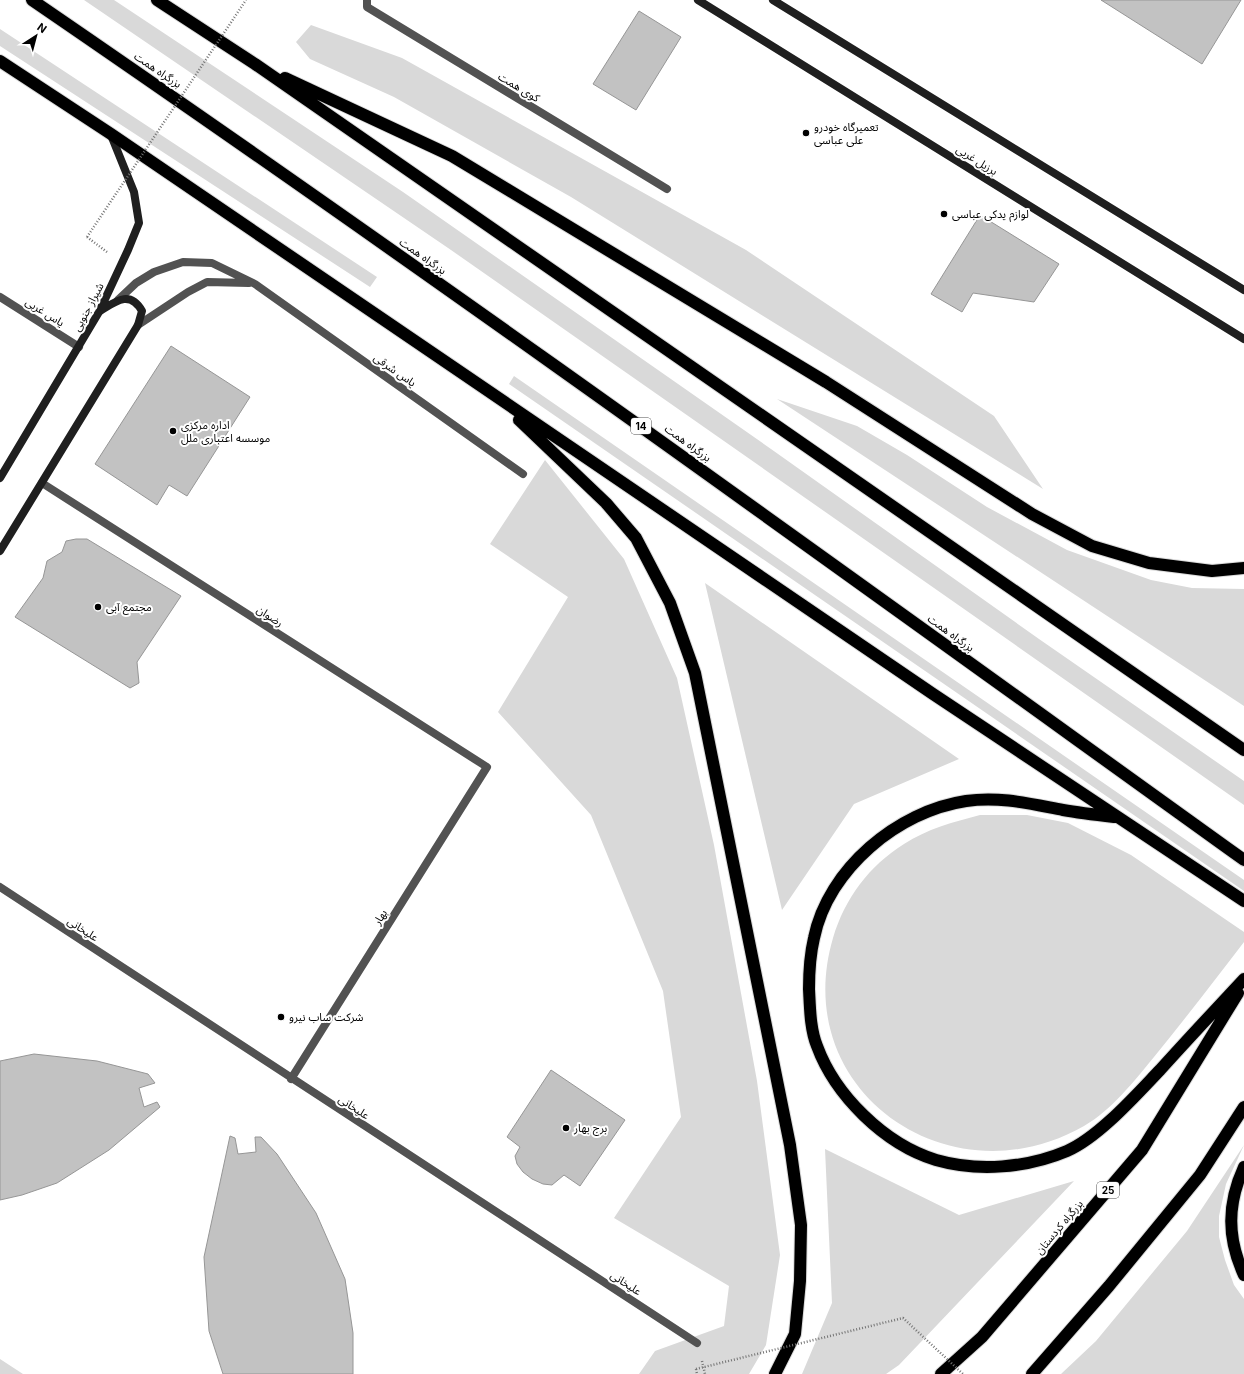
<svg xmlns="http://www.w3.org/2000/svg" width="1244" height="1374" viewBox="0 0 1244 1374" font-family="Inter,'Noto Sans Arabic',sans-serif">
<rect width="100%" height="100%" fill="#fff"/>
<path fill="#d9d9d9" d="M84,0H114L403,192L771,449L1039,639L1244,781V805L451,250Z
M311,25L402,58L746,250L994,416L1043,489L571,197L394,97L310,59L296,42Z
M0,29L377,277L370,287L0,46Z
M514,376L1244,880V891L509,384Z
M777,399L857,426L907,455L987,507L1067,550L1151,580L1192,588L1244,589V706Z
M545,460L624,559L677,678L714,845L757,1081L780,1255L766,1345L749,1374H639L655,1351L724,1326L729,1286L614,1218L681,1117L663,991L591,815L498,712L568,597L490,544Z
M705,583L959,759L854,804L782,910Z
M980,815H1027L1068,823L1131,855L1244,932V942C1214,981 1185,1019 1154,1057C1134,1081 1112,1110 1084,1126C950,1203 788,1091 833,938C845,898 869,866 904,844C927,829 953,822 980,815Z
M1244,1145L1226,1184L1219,1216V1237L1225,1260L1234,1285L1244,1299V1374H1061L1096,1341L1187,1231Z
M825,1149L959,1215L1074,1181L899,1365L886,1374H802L832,1303Z
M0,1359L23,1374H0Z"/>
<path fill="#c2c2c2" stroke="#969696" d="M1101,0H1241L1202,64Z
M639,11L681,37L636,110L593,84Z
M980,215L1059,264L1034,302L973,293L962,312L931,294Z
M171,346L250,397L187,496L169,485L157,505L95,464Z
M76,539H87L181,596L137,662L139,683L130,688L15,617L43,578L47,561L62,552L66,541Z
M34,1054L97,1061L148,1074L155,1083L139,1088L144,1107L157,1102L160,1107L109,1150L57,1183L22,1195L0,1200V1061Z
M551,1070L625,1120L580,1186L564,1175L552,1185L543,1184L532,1179L523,1172L517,1164L515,1156L520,1147L507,1137Z
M230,1136L235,1138L238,1154L256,1152L255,1137H261L277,1154L316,1213L345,1279L353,1333V1374H223L209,1331L204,1257Z"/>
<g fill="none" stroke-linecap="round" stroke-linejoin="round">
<g stroke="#dbdbdb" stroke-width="14">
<path id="highway" d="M32,0C441,280 842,571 1244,860
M157,0L255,64L1244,750
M0,61L111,134L933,694L1244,901
M285,78L452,156L826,382L1032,514L1092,546L1149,563L1212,571L1244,568
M519,420L606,503L636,538L670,603L695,673L790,1145L801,1225L800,1281L795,1334L775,1374
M1114,817C1097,815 1080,813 1063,810C1031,804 1000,796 966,801C898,811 828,869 814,938C810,955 809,972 809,989C810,1007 810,1029 817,1046C835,1095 884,1144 936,1160C978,1172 1027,1168 1067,1151C1099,1137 1136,1095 1160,1070C1188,1039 1216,1009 1244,979
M1244,1167C1227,1204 1227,1238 1244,1275
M941,1374L982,1337L1142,1150L1238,993
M1032,1374L1109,1286L1200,1175L1244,1107"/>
</g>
<path stroke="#747474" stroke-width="2.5" stroke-dasharray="1 2" stroke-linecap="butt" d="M87,237L107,252
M702,1361L705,1374
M696,1369L697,1374"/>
<path stroke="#525252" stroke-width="8" d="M367,0V7L667,189
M0,297L79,347
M118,300L136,283L154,272L183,262L212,263L255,284L523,474
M138,325L188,292L207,282L249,283
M42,483L487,767L291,1079
M0,887L697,1343"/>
<path stroke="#1f1f1f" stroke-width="8" d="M698,0L1244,339
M773,0L1244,290
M0,478L99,312L128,250L139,223L134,192L111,135
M0,551L138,325L142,311C130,290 116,301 100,311"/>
<use href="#highway" stroke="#000" stroke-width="12"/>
<path stroke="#747474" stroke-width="2.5" stroke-dasharray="1 2" stroke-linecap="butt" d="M87,237L246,0
M696,1369L903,1318L963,1374"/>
</g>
<g fill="#000" stroke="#fff" stroke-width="1.5">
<circle cx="806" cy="133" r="4"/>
<circle cx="944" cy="214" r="4"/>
<circle cx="173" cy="431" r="4"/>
<circle cx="98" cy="607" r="4"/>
<circle cx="281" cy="1017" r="4"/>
<circle cx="566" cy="1128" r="4"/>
</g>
<g text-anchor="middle" stroke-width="4" stroke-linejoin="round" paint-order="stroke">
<g fill="#fff" stroke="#4c4c4c" stroke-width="1">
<rect x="631" y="418" width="20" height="16" rx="3"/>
<rect x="1097" y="1182" width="22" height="16" rx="3"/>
</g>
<g font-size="10" font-weight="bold" fill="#000">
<text x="641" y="430">14</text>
<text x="1108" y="1194">25</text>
</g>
<g font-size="11" fill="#000" stroke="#fff">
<text transform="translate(158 70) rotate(34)" y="4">بزرگراه همت</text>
<text transform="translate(519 87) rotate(31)" y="4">کوی همت</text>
<text transform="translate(977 160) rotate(32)" y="4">برزیل غربی</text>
<text transform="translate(423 256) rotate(35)" y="4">بزرگراه همت</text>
<text transform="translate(88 307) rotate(-62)" y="4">شیراز جنوبی</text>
<text transform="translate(45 312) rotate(32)" y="4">یاس غربی</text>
<text transform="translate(395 370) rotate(35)" y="4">یاس شرقی</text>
<text transform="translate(688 443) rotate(36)" y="4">بزرگراه همت</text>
<text transform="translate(270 616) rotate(33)" y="4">رضوان</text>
<text transform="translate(951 633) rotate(36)" y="4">بزرگراه همت</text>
<text transform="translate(380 917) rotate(-58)" y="4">بهار</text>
<text transform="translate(83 929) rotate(33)" y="4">علیخانی</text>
<text transform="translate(354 1107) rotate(33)" y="4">علیخانی</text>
<text transform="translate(1059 1227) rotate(-50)" y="4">بزرگراه کردستان</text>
<text transform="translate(626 1283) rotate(33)" y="4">علیخانی</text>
</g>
<g font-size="11" fill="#000" stroke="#fff" text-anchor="start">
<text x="814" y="131">تعمیرگاه خودرو<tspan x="814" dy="13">علی عباسی</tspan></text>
<text x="952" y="218">لوازم یدکی عباسی</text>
<text x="181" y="429">اداره مرکزی<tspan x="181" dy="13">موسسه اعتباری ملل</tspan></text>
<text x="106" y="611">مجتمع آبی</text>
<text x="289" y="1021">شرکت ساب نیرو</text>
<text x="574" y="1132">برج بهار</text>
</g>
</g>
<g transform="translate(36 36) rotate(36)" stroke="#ffffff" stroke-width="3" paint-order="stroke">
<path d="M0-3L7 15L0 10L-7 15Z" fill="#000000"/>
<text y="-6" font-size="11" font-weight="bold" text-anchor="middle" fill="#000000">N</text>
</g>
</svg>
